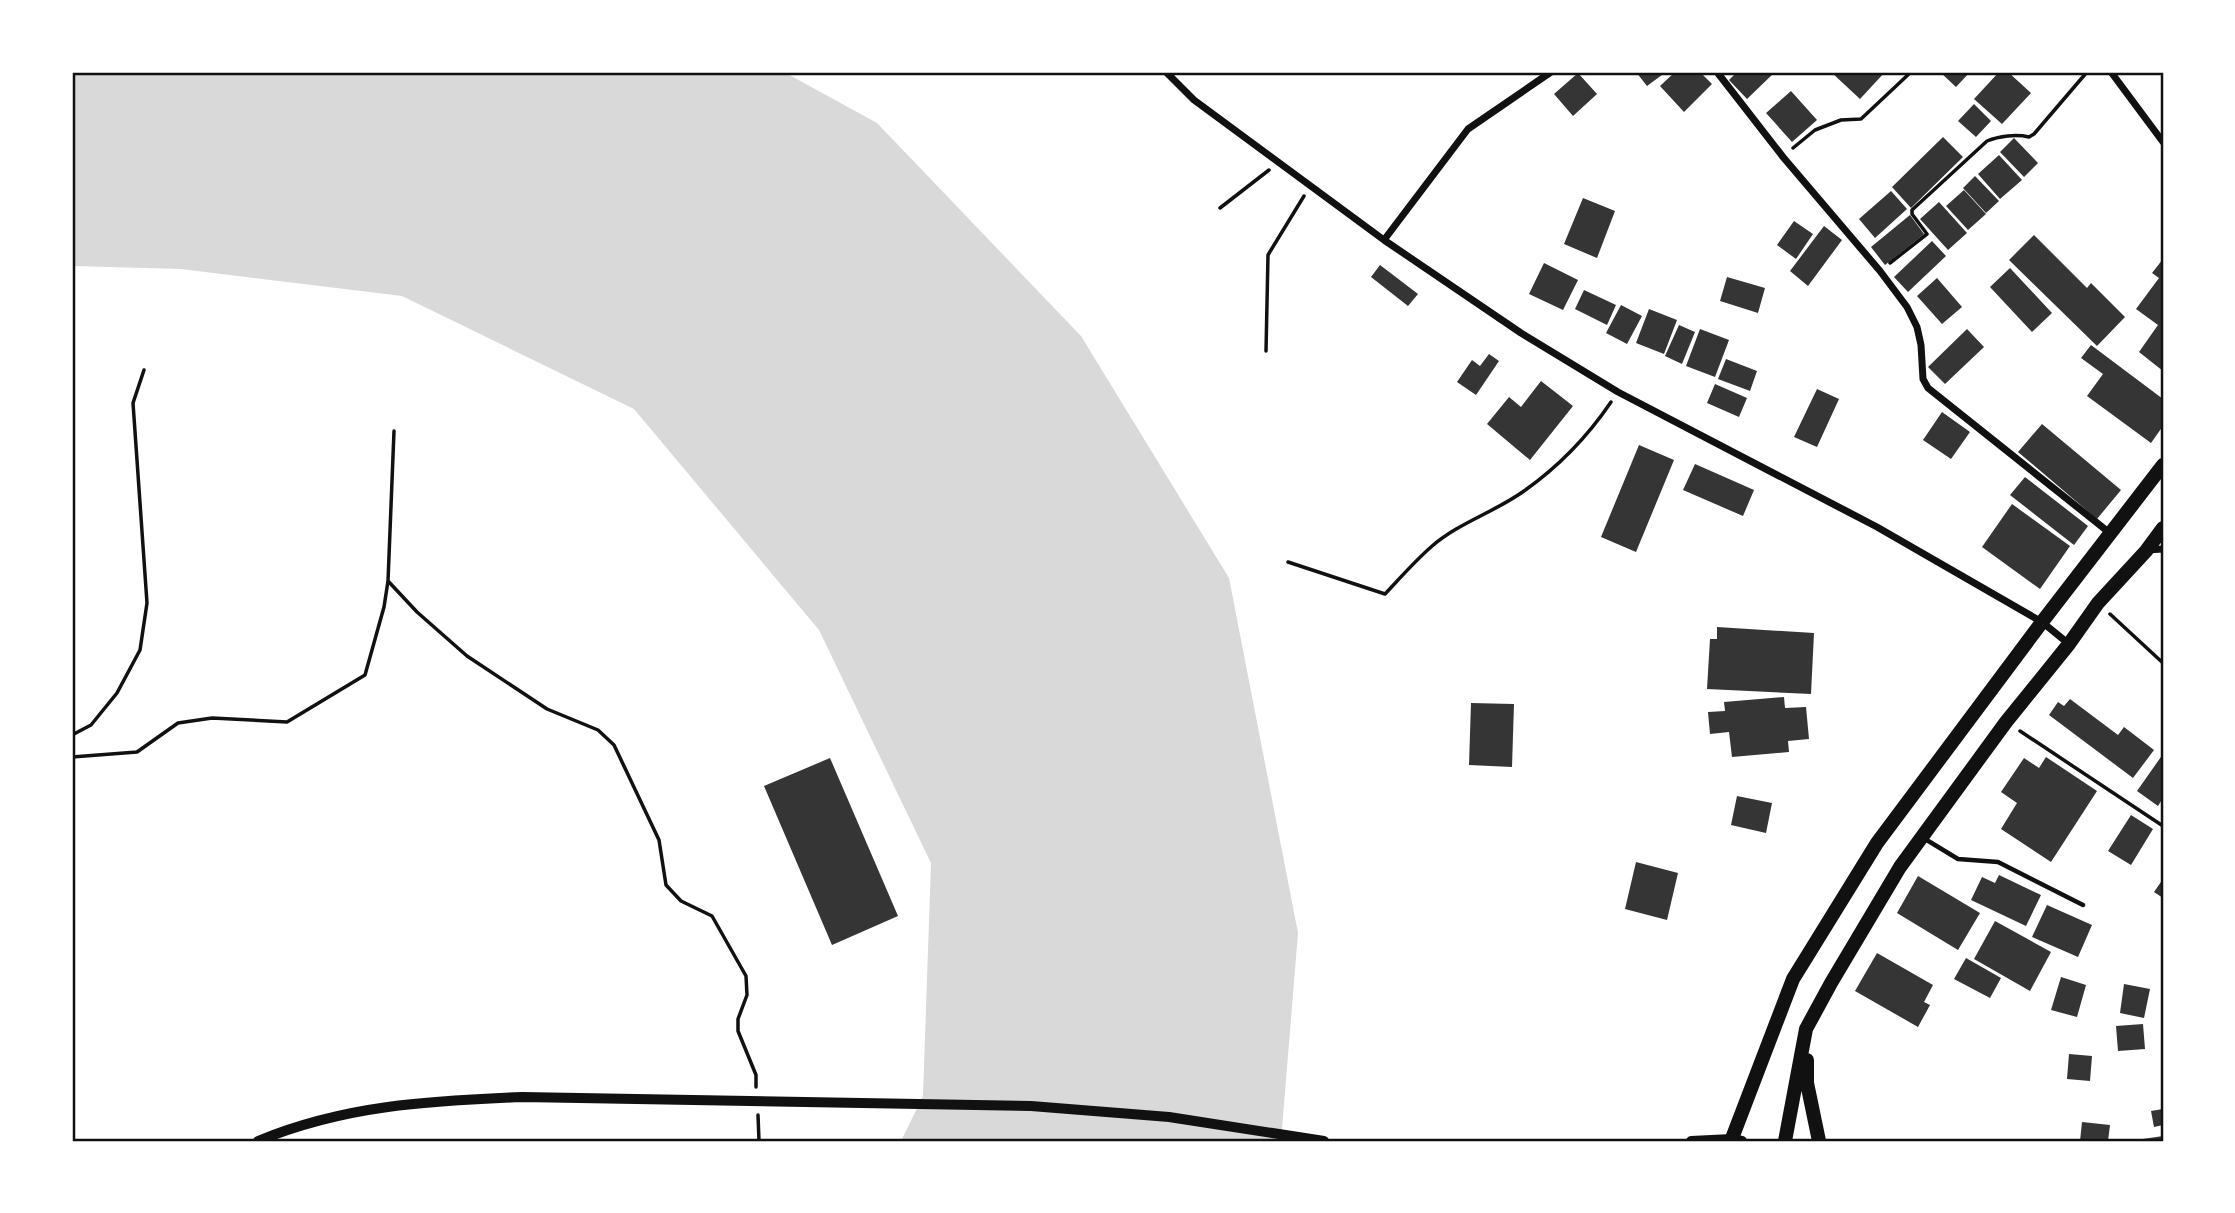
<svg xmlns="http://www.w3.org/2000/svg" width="2235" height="1213" viewBox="0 0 2235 1213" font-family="'Alegreya Sans',sans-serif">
<rect width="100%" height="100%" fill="#fff"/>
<path fill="#d9d9d9" d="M72,72H784L877,123L1081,336L1229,578L1298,933L1281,1141H901L923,1096L931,863L819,630L634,409L402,296L181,269L72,266Z"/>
<path fill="#353535" d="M1636,72H1666L1647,86Z
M1675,72H1700L1712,84L1684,112L1660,86Z
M1737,72H1775L1747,99L1729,80Z
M1831,72H1885L1860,99Z
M1940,72H1970L1956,87Z
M1999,72H2008L2031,93L2002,124L1974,99Z
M1578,73L1597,94L1573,116L1554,94Z
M1791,91L1817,120L1792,142L1766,113Z
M1974,104L1991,121L1976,137L1958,121Z
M1943,137L1963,157L1911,208L1892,187Z
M2014,138L2038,163L2024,177L2000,152Z
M1999,155L2022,180L2000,199L1978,174Z
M1975,176L1999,201L1986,213L1963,188Z
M1964,190L1986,214L1968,230L1946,206Z
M1891,191L1907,209L1875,238L1859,219Z
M1583,198L1615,211L1597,258L1564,244Z
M1939,202L1967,233L1948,250L1920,219Z
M1910,215L1924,234L1885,265L1871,247Z
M1794,221L1813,234L1796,259L1777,245Z
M1824,226L1842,240L1808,286L1790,271Z
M2034,235L2087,288L2091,283L2125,317L2097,346L2009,260Z
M1932,241L1946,256L1908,292L1894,277Z
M2163,259V371L2139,352L2158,325L2136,309L2159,278L2152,273Z
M1544,263L1578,280L1563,310L1529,294Z
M1380,265L1418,294L1408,306L1371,277Z
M2010,268L2052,313L2032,332L1990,287Z
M1727,277L1765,288L1758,313L1720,301Z
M1937,278L1962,307L1942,324L1917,296Z
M1584,290L1616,305L1607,325L1575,309Z
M1621,305L1642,316L1627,344L1606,333Z
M1649,309L1677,320L1664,354L1636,343Z
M1679,325L1695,332L1682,364L1665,356Z
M1700,329L1729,340L1715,377L1686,366Z
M1967,329L1984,347L1945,384L1928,367Z
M2091,345L2163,399V426L2151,443L2087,396L2103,374L2081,358Z
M1489,354L1499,361L1476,395L1457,382L1472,360L1480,366Z
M1726,359L1757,371L1750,391L1718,379Z
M1541,381L1573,406L1530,460L1487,424L1509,397L1521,407Z
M1715,384L1747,398L1739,417L1707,403Z
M1817,389L1839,399L1817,447L1794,437Z
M1942,412L1970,432L1951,459L1923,440Z
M2042,424L2121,490L2097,519L2018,452Z
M1639,445L1674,460L1636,552L1601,537Z
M1695,464L1754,490L1743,516L1683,490Z
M2025,477L2088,526L2074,545L2010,495Z
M2012,504L2070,546L2040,589L1982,547Z
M1717,627L1814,633L1811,694L1707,689L1710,639H1717Z
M1784,697L1785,708L1806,707L1809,739L1788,741L1789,752L1732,757L1729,732L1710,734L1708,712L1725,711L1724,702Z
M2070,699L2118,735L2124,727L2154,750L2133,778L2049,715L2058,702L2064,706Z
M1471,703L1514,704L1512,767L1469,765Z
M2163,754V798L2158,806L2137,791Z
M2046,757L2097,791L2051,862L2001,829L2017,803L2001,792L2024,758L2039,768Z
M830,758L898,916L832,945L764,786Z
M1737,796L1772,803L1766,833L1731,825Z
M2131,815L2153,829L2131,865L2108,851Z
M1636,862L1678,873L1667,920L1625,909Z
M1999,875L2041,895L2026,926L1971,900L1982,877L1995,883Z
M1918,876L1980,913L1958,950L1897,913Z
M2163,879V898L2154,892Z
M2047,905L2092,925L2078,957L2032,937Z
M1995,921L2051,952L2030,991L1974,959Z
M1877,953L1933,985L1924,1002L1930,1005L1918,1027L1855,991Z
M1966,958L2001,978L1990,998L1954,979Z
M2061,977L2086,985L2077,1017L2051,1010Z
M2124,984L2150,989L2144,1018L2120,1013Z
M2143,1024L2145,1049L2118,1051L2116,1026Z
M2069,1054L2092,1056L2090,1081L2067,1079Z
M2163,1109V1125L2154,1127L2151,1111Z
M2082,1122L2110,1125L2108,1141H2080Z
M2163,1136V1141H2136V1140Z"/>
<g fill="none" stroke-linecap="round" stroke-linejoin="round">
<path stroke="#111" stroke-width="3.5" d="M1793,148L1815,130L1841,120L1861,119L1911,72
M1220,208L1269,170
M1890,263L1927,234L1912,214V210L1987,141C1999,136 2016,134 2029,137L2034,134L2087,72
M1266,351L1268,255L1304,196
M1288,562L1385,594C1400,578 1415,561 1431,547C1458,523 1495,512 1524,491C1558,467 1588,436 1611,402
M388,581L417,612L467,656L547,709L598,730L614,745L659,840L666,885L681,901L712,916L746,976L747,995L738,1019V1031L756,1075V1087
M2110,614L2163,663
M2020,731L2163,826
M72,735L91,725L117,693L140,650L147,603L133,403L144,370
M72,757L137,752L178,723L212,718L287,722L365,675L384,607L388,581L394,431
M758,1115L759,1141"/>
<path stroke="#111" stroke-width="4.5" d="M1925,839L1958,859L1998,862L2083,905"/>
<path stroke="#111" stroke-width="7" d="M1166,72L1194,100L1384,240L1521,333L1618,392L1877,527L2042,622L2069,644
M1717,72L1783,157L1880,271L1907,307L1917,327L1921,345L1923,379L1928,388L2111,534
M2111,72L2163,142
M1384,240L1468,129L1551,72
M2147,550L2163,549"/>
<path stroke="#111" stroke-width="10" d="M258,1141C345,1105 429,1101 522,1097L1031,1106L1169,1117L1324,1141
M1691,1141L1732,1139L1742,1141"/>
<path stroke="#111" stroke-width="14" d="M1807,1060V1083L1819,1141
M1731,1141L1793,979L1877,843L2042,622L2163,465
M1785,1141L1806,1029L1831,983L1900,867L2006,722L2069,644L2098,603L2146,551L2163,528"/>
</g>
<rect width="2235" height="1213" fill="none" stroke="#ffffff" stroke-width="147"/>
<rect x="74" y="74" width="2088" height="1066" fill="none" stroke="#111" stroke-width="2.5"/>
</svg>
